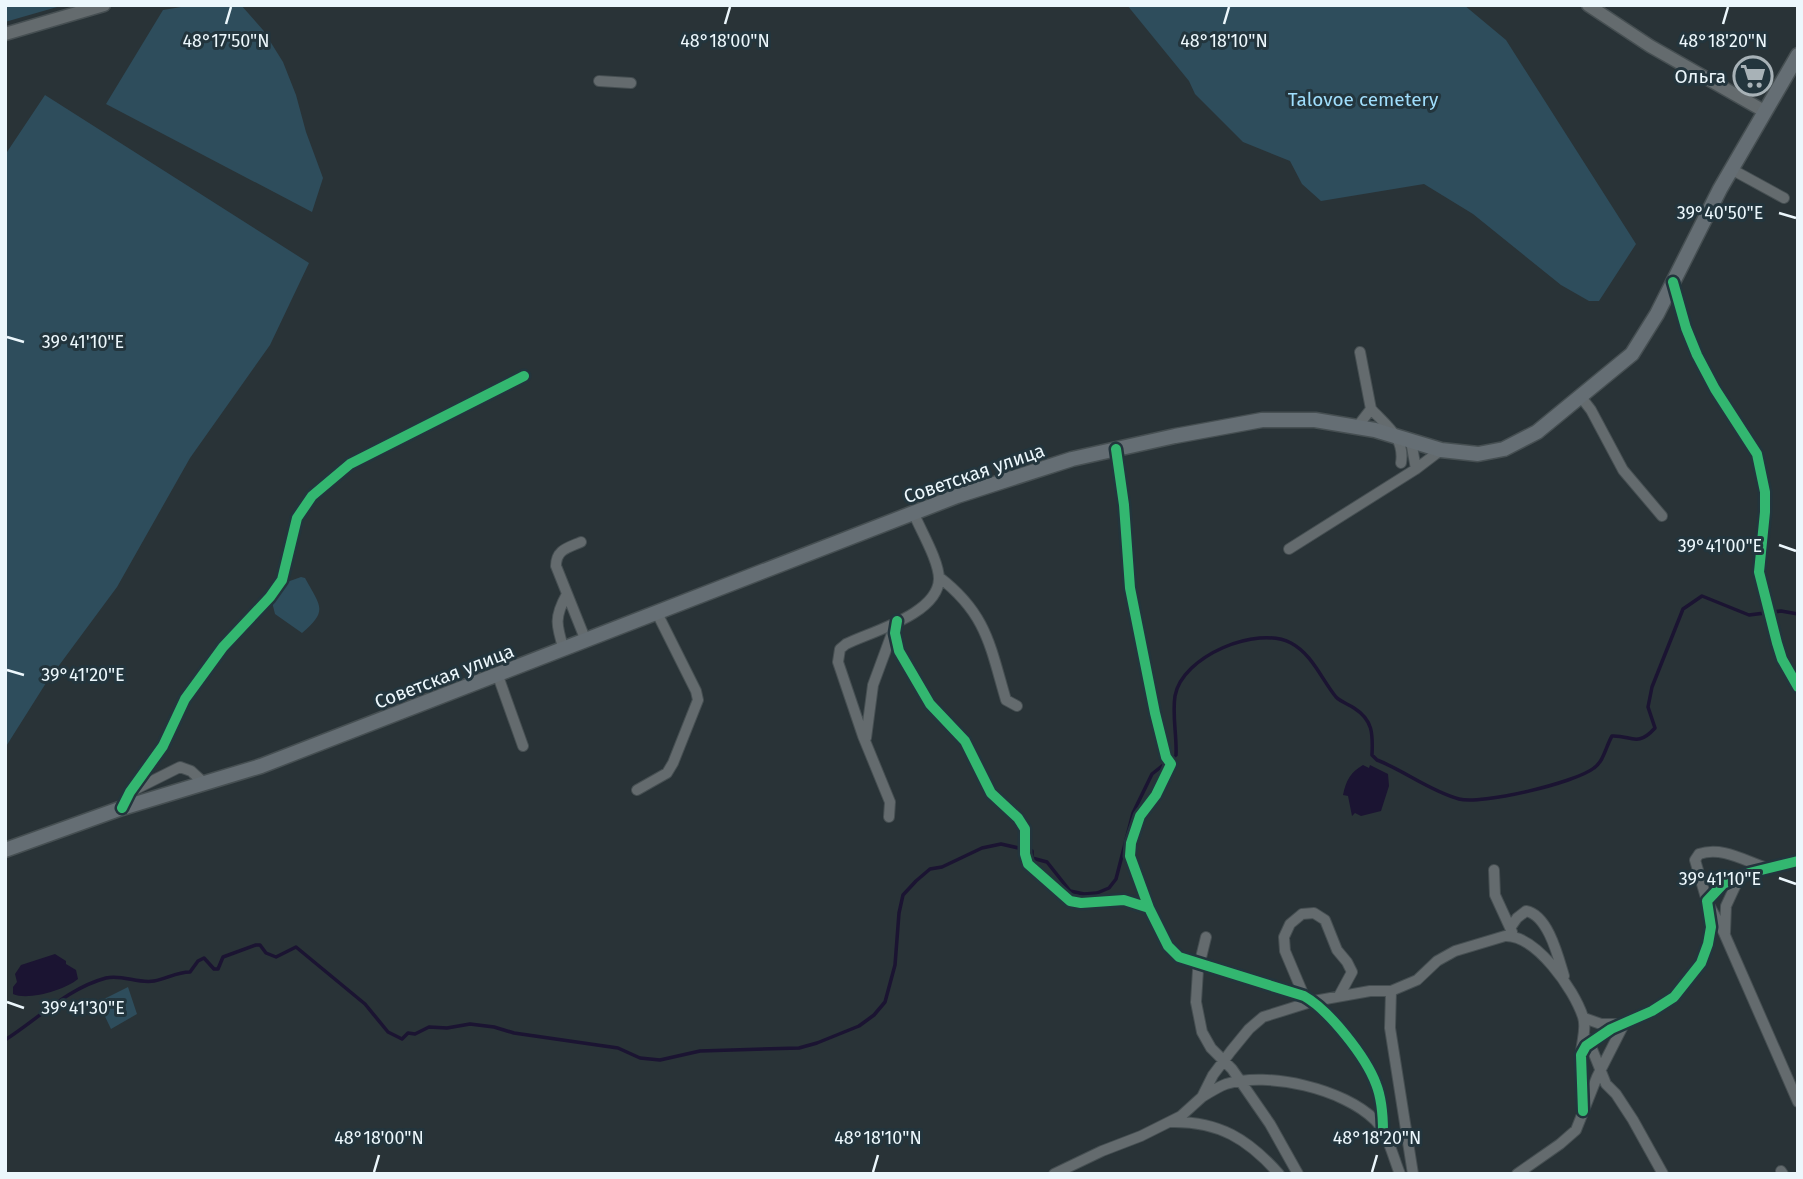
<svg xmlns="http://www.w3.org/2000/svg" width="1803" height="1179" viewBox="0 0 1803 1179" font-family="'Fira Sans',sans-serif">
<rect width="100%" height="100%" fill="#293337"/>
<path fill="#2e4d5c" d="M5,5H64L5,22Z
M193,5H241L263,30L283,62L296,95L306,132L323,178L312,212L106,104L163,10Z
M1127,5H1464L1506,40L1636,244L1599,301H1589L1561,285L1473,214L1424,184L1321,201L1302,184L1290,161L1243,142L1195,94L1189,81Z
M45,95L309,263L270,345L190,458L117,587L46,683L5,748V155Z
M301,577L305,578C320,606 329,610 302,633L275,614L272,602L287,582Z
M128,987L137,1014L111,1029L98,1002Z"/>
<path fill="#1b1432" d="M1363,765L1369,768L1370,765L1388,774L1389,786L1381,811L1361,816L1355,813L1352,816L1348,796L1343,795C1346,780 1351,772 1363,765Z
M55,954L66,961V964L76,970L78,979C65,990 28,1001 13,994V987L17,982L15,974L21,965Z"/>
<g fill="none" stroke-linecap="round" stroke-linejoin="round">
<path stroke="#1b1432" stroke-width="3.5" d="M5,1040C38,1019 68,988 106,978C122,974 138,984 154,981C167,979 176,972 190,972L198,961L204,958L214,969H218L223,957L256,945H260L266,953L276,957L296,947L365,1004L388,1032L402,1039L408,1033L415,1034L429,1027L447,1028L470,1024L494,1027L514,1033L618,1048L640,1058L660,1060L700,1051L799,1048L817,1043L859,1026L874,1015L885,1002L895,965L899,913L903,895L916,881L930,869L942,867L982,848L1001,844L1032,851V858L1047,862L1070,891L1084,894L1097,893L1109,888L1116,879L1133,813L1152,774L1176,755C1177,736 1172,715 1175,696C1182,656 1257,625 1291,643C1312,654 1322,680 1336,697C1341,702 1348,704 1354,708C1373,720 1373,734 1372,755L1377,760C1405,771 1430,791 1459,799C1481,805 1575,783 1594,768C1604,761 1606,746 1612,736C1631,735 1637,748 1655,728L1648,707L1652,687L1683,609L1702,596L1749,615L1781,611L1798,614"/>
<g stroke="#464f52" stroke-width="12">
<path id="minor" d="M599,81L631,83
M1731,169L1784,198
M1673,282L1686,328L1697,355L1715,389L1757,454L1765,492V512L1759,572L1777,643L1782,659L1798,687
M1581,397L1591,410L1623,470L1662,516
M1371,409C1387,426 1405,438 1401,463
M1357,427L1371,409L1360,352
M1411,441L1416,469
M1116,449L1124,505L1130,588L1155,713L1166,757L1171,764L1156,795L1140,816L1131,843L1130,856L1149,908
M581,542C567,548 556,550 556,566L586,641
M1289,549L1416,469L1441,450
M939,577C987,614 990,646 1006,700L1017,706
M897,621L895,633L899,651L930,704L965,741L991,793L1018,818L1025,829V854L1028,864L1070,901L1081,903L1124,900L1149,908L1168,946L1179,957L1304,996C1329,1010 1366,1057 1376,1084C1382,1099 1383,1116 1383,1132
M564,650C556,625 554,617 567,594
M498,676L523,746
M866,738L873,685L894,628
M637,790L667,773L673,763L698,700L696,691L657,613
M130,792L180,767L191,771L204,783
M122,808L130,792L163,746L185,699L223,647L270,597L282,580L297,518L312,496L350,464L524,376
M889,817L890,802L863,736L838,662L840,649L846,644C873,631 938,614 939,579C939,561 921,531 914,514
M1767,868C1745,861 1722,846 1699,854L1695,860L1707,901L1724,933L1798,1102
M1494,870L1495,895L1512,932
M1510,928L1517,918L1526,911C1548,915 1558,956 1564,976
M1725,933L1726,906L1738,880
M1206,937L1198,970L1196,1002L1202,1032L1211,1048L1232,1069L1270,1124L1298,1174
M1391,991L1390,1028L1413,1174
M1304,996L1285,951L1284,937L1290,924L1302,914L1314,913L1325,920L1337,950L1347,962L1352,972L1339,996
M1584,1018L1601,1024H1620
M1588,1039L1606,1084L1616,1094L1633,1120L1663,1174
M1202,1097C1210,1092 1218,1087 1226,1084C1268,1071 1344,1089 1375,1120C1388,1133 1393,1157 1400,1174
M1583,1111L1581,1055L1586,1046L1611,1029L1652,1011L1674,997L1701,963L1708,944L1711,927L1707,901L1723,884L1749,873L1798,861
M1171,1122C1219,1121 1248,1139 1279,1174
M1781,1171L1783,1174
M1054,1174L1102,1151L1141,1136L1181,1116L1202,1097L1213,1075L1231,1051L1249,1029L1263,1017L1314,1001L1370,991H1391L1417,980L1437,961L1455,951L1505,936C1536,935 1574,989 1583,1017C1587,1029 1581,1043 1581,1055
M1517,1174L1560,1144L1576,1130L1597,1077L1624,1024"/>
</g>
<g stroke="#464f52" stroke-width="15">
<path id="tertiary" d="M1588,5L1650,46L1764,111
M5,34L104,5"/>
</g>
<g stroke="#464f52" stroke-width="17">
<path id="secondary" d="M5,850L122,808L261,766L957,496L1072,459L1175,436L1262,420H1315L1375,430L1441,450L1478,454L1504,449L1537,432L1632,354L1657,314L1720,189L1798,55"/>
</g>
<use href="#minor" stroke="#646b6e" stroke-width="10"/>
<use href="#tertiary" stroke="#646b6e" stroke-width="12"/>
<use href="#secondary" stroke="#656e74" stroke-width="14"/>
<g stroke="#23353d" stroke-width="15">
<path id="cycleway" d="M1673,282L1686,328L1697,355L1715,389L1757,454L1765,492V512L1759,572L1777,643L1782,659L1798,687
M1116,449L1124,505L1130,588L1155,713L1166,757L1171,764L1156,795L1140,816L1131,843L1130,856L1149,908
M897,621L895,633L899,651L930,704L965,741L991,793L1018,818L1025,829V854L1028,864L1070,901L1081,903L1124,900L1149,908L1168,946L1179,957L1304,996C1329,1010 1366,1057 1376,1084C1382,1099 1383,1116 1383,1132
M122,808L130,792L163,746L185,699L223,647L270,597L282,580L297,518L312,496L350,464L524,376
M1583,1111L1581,1055L1586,1046L1611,1029L1652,1011L1674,997L1701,963L1708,944L1711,927L1707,901L1723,884L1749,873L1798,861"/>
</g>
<use href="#cycleway" stroke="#33b770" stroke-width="10"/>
</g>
<path fill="none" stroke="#ecf7fc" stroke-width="2.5" d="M226,24L231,7M725,24L730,7M1224,24L1229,7M1723,24L1728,7M1779,213L1796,218M7,337L24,342M1779,545L1796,551M7,670L24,675M1779,878L1796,884M7,1002L24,1008M374,1172L379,1155M873,1172L878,1155M1372,1172L1377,1155"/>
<defs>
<g id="supermarket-ring" transform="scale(2.0125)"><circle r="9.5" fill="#23353d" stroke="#a8b2b7" stroke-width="1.5"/><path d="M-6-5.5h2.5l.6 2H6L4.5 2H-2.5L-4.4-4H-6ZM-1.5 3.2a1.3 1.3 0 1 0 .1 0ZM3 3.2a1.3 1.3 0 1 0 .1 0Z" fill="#a8b2b7"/></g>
</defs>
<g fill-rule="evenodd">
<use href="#supermarket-ring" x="1753" y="76"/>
</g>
<g text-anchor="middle" stroke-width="6" stroke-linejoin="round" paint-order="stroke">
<g font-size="19" fill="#ecf7fc" stroke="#23353d" text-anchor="end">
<text x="1726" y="83">Ольга</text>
</g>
<g font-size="19" fill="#a0defc" stroke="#23353d">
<text x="1363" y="106">Talovoe cemetery</text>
</g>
<g font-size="19" fill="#ecf7fc" stroke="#23353d">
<text transform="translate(974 473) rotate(-19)" y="7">Советская улица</text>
<text transform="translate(444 676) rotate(-21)" y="7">Советская улица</text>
</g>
</g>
<g font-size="18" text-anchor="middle" fill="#ecf7fc" stroke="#23353d" stroke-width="6" stroke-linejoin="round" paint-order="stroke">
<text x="226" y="47">48°17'50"N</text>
<text x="725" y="47">48°18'00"N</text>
<text x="1224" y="47">48°18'10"N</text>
<text x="1723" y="47">48°18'20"N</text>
<text x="1720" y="219">39°40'50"E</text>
<text x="83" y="348">39°41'10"E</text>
<text x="1720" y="552">39°41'00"E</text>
<text x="83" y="681">39°41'20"E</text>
<text x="1720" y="885">39°41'10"E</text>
<text x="83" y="1014">39°41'30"E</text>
<text x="379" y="1144">48°18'00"N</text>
<text x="878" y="1144">48°18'10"N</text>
<text x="1377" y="1144">48°18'20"N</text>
</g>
<rect width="1803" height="1179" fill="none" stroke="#ecf7fc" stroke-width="14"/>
</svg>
